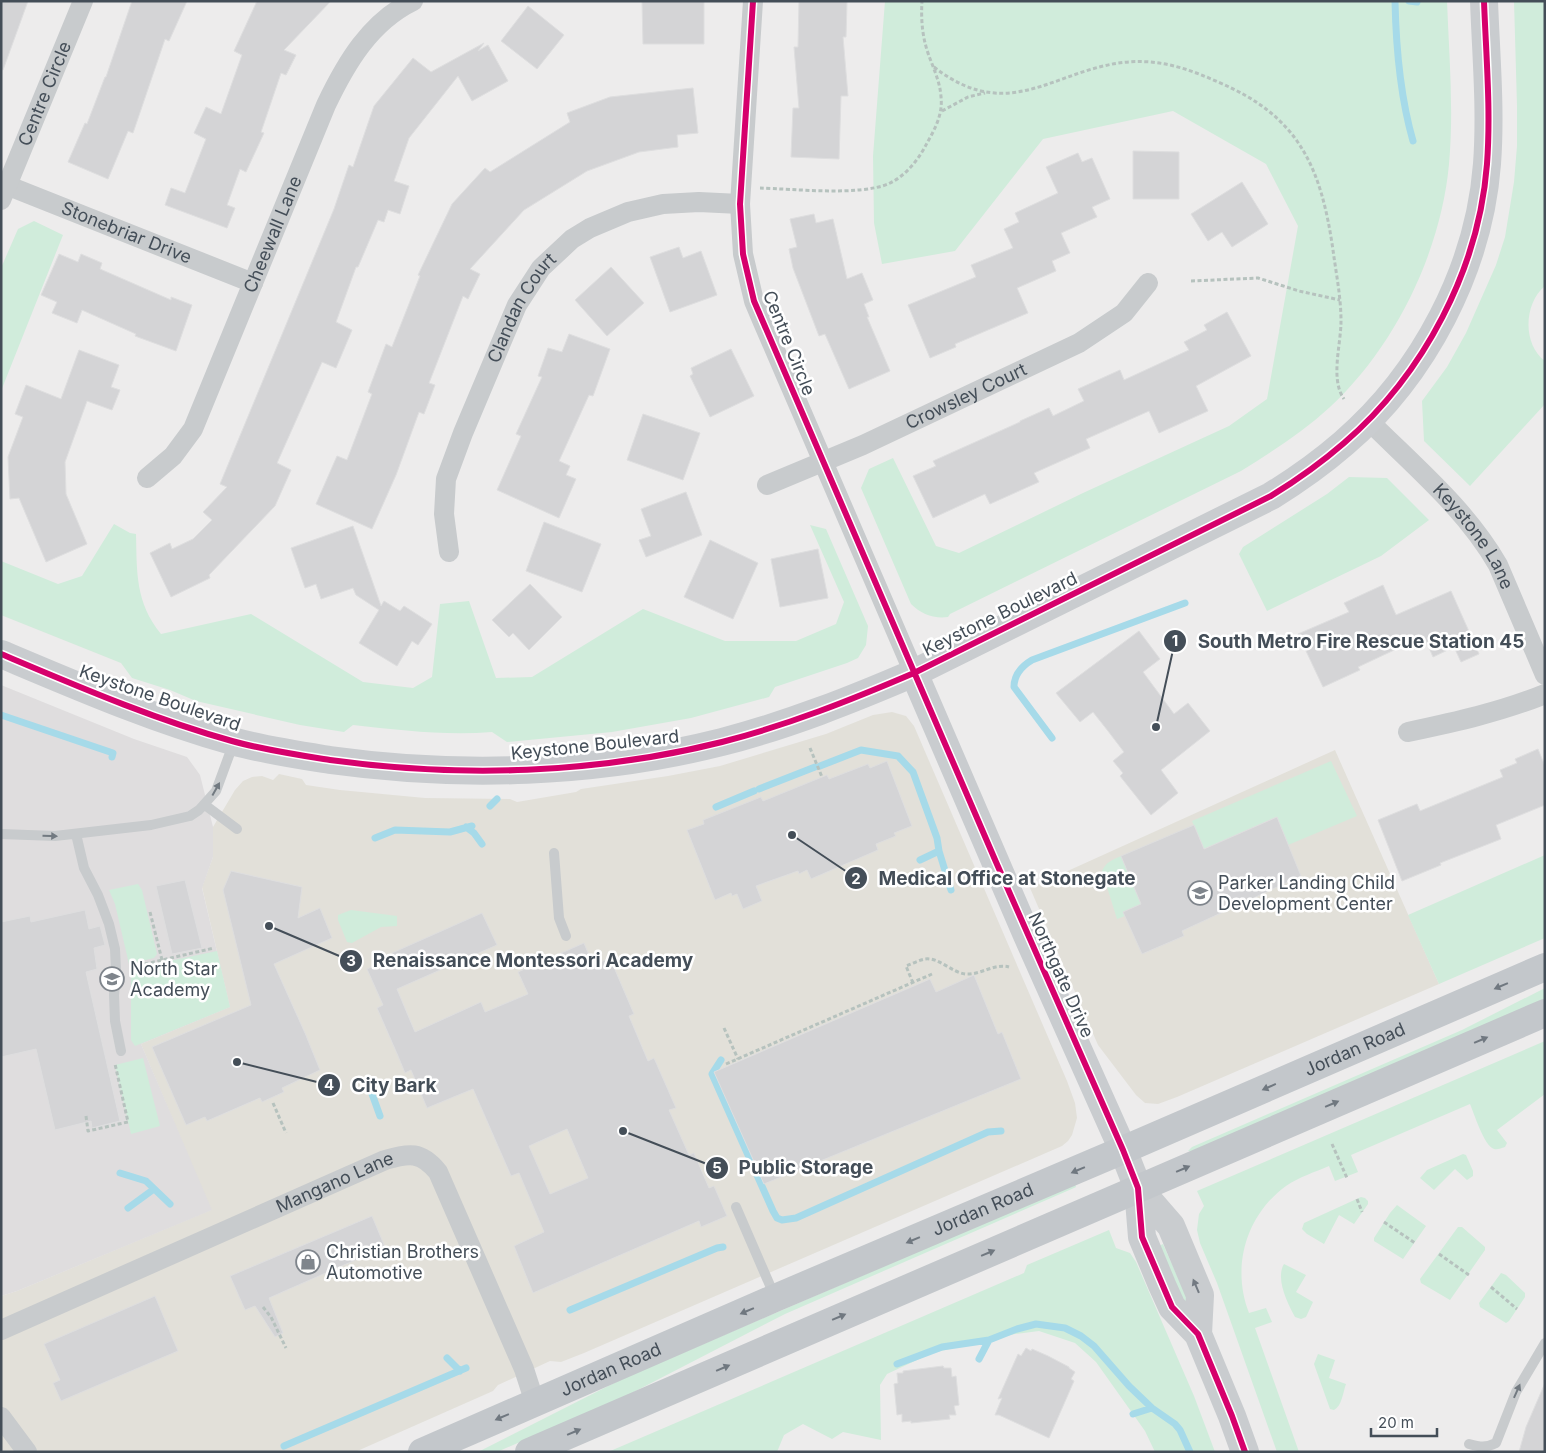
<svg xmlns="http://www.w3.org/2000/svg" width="1546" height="1453" viewBox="0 0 1546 1453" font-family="Inter,sans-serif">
<rect width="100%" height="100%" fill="#edecec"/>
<path fill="#e2e0d9" d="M892,712L906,716L914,726L1067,1081L1075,1103L1077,1118L1072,1135L1068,1141L1062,1146L584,1353L561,1362L550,1361L498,1385L493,1391L355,1452H1V1296L17,1291L211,1210L141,1044L230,1007L202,887L213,857V827L235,790L243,781L252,777L262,776L273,780L279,774L302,779L306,785L340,790L425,798L510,799L517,802L576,792L581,789L668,776L720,766L826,734L873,715Z
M1335,750L1439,984L1177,1097L1158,1104L1145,1103L1136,1095L1098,1045L1030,888Z"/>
<path fill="#dfddde" d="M1,685L134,739L187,757L200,775L213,827V857L202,888L230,1007L141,1044L212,1210L17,1291L1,1296Z"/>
<path fill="#d0ecdb" d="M885,1H1447C1449,55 1454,110 1449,164C1441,252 1395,347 1330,407C1303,432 1273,451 1241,471L950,614L948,617C934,619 921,614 911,604L861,488L869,469L893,458L936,546L959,553L1083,493L1229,426L1267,399L1298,226L1266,164L1173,111L1043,139L955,251L882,264L874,223L873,156Z
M1514,1H1545V286C1524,303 1522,344 1545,361V404L1470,486L1424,441L1422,401L1447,367L1466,333L1496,265L1505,237L1514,182L1517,146V106Z
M34,221L63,235L1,391V268L18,229Z
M1349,477L1387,478L1429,520L1381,556L1267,611L1239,554L1243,547L1251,542L1327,494Z
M114,524L130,533L136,534C137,572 135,602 161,634L251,614L363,682L413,688L432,677L440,604L469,601L496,678L532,677L643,609L725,641H796L836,624L844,602L810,525L826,529L868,626L866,645L858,658L847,663L775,687L769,697L691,718L612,732L507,742L492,732C446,736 399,730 353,725L344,732L300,725L196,701L170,690L132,678L121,663L1,615V561L58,584L82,576Z
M1331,761L1357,816L1288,845L1276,817L1204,849L1192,821Z
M1545,855V938L1439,984L1408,915Z
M1121,856L1141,904L1123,912L1125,916L1117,919L1102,871C1106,862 1112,860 1121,856Z
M138,884L142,890L157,954L154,958L129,964L115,904L109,890Z
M351,910L397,916V926L381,927L352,943L347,942L338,920V915Z
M217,951L230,1007L135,1046L131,1040V969Z
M1545,988V999L1193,1151H1188L1192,1147L1462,1030Z
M1545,1041V1094L1497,1130L1507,1143L1505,1147C1501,1148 1498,1150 1494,1149C1484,1146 1474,1113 1470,1104L1351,1155L1358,1172L1335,1181L1329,1166C1315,1172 1299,1177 1286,1186C1246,1215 1231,1267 1249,1313L1266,1308L1272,1322L1255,1328L1299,1452H1277L1217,1283L1200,1243L1197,1230L1199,1214L1204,1206L1197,1191Z
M143,1058L160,1126L131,1134L115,1065Z
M1463,1154L1466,1155L1473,1171V1176L1467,1180L1455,1169L1434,1190L1420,1178L1427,1170Z
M1075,1184L1076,1187L1074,1188L785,1314L626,1396L497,1452H478L622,1379Z
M1361,1197L1365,1198L1368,1201V1204L1354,1224L1339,1215L1324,1244L1307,1234L1302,1229L1304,1223Z
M1397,1205L1426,1226L1403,1259L1374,1241V1238L1390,1213Z
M1458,1227H1462L1485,1247V1250L1450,1300L1421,1283L1420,1279Z
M1109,1230L1116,1248L1130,1253L1136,1262L1194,1396L1215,1452H1155L1145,1431L1096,1362L1075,1343L1039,1331L1015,1334L932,1353L887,1374L880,1385L881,1440L843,1432L832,1439L803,1424L784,1435L777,1452H608L1024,1273L1027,1265Z
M1163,1244L1187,1298V1302L1184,1304L1155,1248Z
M1284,1264L1306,1275L1296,1292L1313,1302L1306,1317L1301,1319L1295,1317C1288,1304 1275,1279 1284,1264Z
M1501,1273L1506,1275L1525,1293V1297L1509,1321L1506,1323L1480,1307L1479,1303Z
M1318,1354L1335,1360L1329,1378L1346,1384C1343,1392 1342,1406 1334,1410L1330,1409L1314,1364Z"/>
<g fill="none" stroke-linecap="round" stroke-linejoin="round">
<path stroke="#a6dae9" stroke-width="7" d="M1395,1C1396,48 1400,96 1413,141
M1409,1L1417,2
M1,715L113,753L112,757
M1052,738L1014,687C1014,674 1022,666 1032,660L1185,603
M820,766L861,750L898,756L913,772L937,838L939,851L951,890
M759,789L815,767
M490,806L497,799
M716,807L754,791
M466,827L474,833L482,844
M375,838L395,830L450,832L472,826
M920,860L939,851
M721,1060L712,1074L773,1211L777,1218L782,1220L796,1218L988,1132L1001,1131
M367,1080L380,1116
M120,1173L146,1181L170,1204
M128,1208L154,1189
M570,1310L717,1248L723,1247
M447,1358L460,1371
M979,1359L989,1340L1017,1329L1036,1324L1065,1328L1081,1336L1094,1346L1129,1386L1152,1408L1175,1424L1180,1430L1190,1452
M897,1364L942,1347L989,1340
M1133,1414L1152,1408
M284,1446L466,1368"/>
</g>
<path fill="#d4d4d6" stroke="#dededf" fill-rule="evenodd" d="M1,1H28L3,70L1,69Z
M132,1H187L169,41L165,39L133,133L128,131L108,179L68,162L85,123L87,124L105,77H106Z
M257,1H331L284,50L296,55L286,75L281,73L261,132L264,133L246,172L240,169L227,205L235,208L227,228L165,205L171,188L185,193L206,139L194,133L206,107L221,114L242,55L234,51Z
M642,1H704V44H643Z
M799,1H847L846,37H843L848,96H841L839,159L791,157L793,108H799L794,47H798Z
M528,6L564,35L537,69L501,41Z
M484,43L478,51L488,45L508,81L472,101L458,76L409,138L394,181L409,186L400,214L388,210L384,222L378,220L358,267H356L336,322L352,330L336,368L322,362L277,463L291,470L275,506L209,575L210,578L171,597L150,553L170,543L172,549L193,539L212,520L203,512L227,487L220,484L334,209L349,165L353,167L374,106L413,58L431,72Z
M693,88L698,133L677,135L678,147L639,152L587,171L524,210L470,269L480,274L468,299L463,296L429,383L435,385L424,414L419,412L396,475L372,529L316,504L337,456L347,460L372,394L368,392L386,344L392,347L420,276L418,275L452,204L485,168L490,172L570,122L567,113L610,97Z
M1133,151L1179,152V199H1133Z
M1078,153L1082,162L1092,158L1110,199L1092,207L1097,217L1061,233L1070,253L1052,261L1056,271L1017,288L1028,313L955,344L956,347L930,358L908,305L976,277L971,265L1013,248L1004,229L1019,222L1015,213L1058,193L1046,167Z
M1242,182L1268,224L1232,247L1222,232L1208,241L1191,214Z
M814,214L816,223L833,219L847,279L862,273L873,300L864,304L869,317H867L890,371L849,389L825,334L819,336L793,268L789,249L797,247L790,219Z
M679,247L683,258L701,251L717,295L670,312L650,257Z
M59,254L78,262L81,254L102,263L100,269L171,300V297L192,305L176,351L135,336L136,334L82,310L77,323L52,313L57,302L41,295Z
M611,267L644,303L607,336L575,300Z
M1227,312L1251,356L1196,386L1208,411L1159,433L1149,411L1086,439L1090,448L1034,473L1039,482L990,504L985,494L933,518L913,476L936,466L933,461L1020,422V421L1049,408L1053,416L1084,401L1078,389L1120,370L1124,380L1189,350L1184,342L1207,330L1204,325Z
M569,334L610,349L593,396L589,395L559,461L570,466L566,475L576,479L559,518L497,490L521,436L516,434L542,377L538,376L548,348L562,352Z
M731,349L754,396L710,417L690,376L693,374L691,368Z
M79,350L119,365L111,387L120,390L112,410L87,401L65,462L66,494L87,544L46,562L19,498L10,499L8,457L23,417L15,414L26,385L61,399Z
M643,414L700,433L683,480L627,460Z
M686,492L702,535L646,557L639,540L651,536L641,509Z
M544,522L601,544L582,592L526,571Z
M353,526L381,606L384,601L400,611L404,606L432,624L418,645L412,641L397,666L359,643L379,610L356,595L353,588L321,599L316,584L305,588L291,548Z
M710,540L758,563L733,619L684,597Z
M818,549L828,598L780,607L771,559Z
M530,584L562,617L529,650L513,633L509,637L492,620Z
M1383,585L1396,615L1451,591L1479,654L1461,662L1454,647L1433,657L1424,636L1358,667L1360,670L1323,687L1298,634L1349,612L1344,603Z
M1139,631L1160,659L1143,672L1174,714L1188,703L1210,731L1161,770L1178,793L1151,815L1120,776L1123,773L1113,761L1124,752L1108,731L1093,712L1080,722L1056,693Z
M1538,749L1545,766V805L1496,825L1501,839L1440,863L1441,865L1402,881L1378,820L1417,804L1420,811L1503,777L1500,770L1517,763L1515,759Z
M887,761L912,826L894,833L896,836L876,844L878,850L811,879L807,870L799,874L798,871L756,886L762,901L743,909L737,894L732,896L731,893L715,900L687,830L704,824L703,820L761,797L763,801L827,775L829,779L868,764L870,768Z
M1277,817L1301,876L1182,931L1184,936L1142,954L1123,912L1141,904L1121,856L1194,825L1204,849Z
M231,871L302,887L298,918L320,908L332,938L274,964L305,1033L320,1070L282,1088L284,1092L262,1102L260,1098L207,1121L205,1117L186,1125L152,1047L251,1005L223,890Z
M185,880L202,948L172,954L156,886Z
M85,910L89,929L100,926L105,945L94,948L97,969L86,972L120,1121L92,1128L91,1121L55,1130L36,1049L1,1057V922L30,916L31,922Z
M482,913L497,945L397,989L415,1032L481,1002L485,1012L528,994L518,972L584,943L593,965L610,958L634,1014L629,1016L648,1061L654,1058L676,1108L669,1110L689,1155L694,1153L709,1188L714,1186L727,1216L701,1227L699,1221L533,1293L514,1246L544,1232L519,1173L511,1176L473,1089L427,1108L411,1070L405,1073L398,1056L377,1008L383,1005L367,969L394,957L392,953ZM567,1129L588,1178L550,1194L529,1146Z
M974,975L998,1034L1002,1032L1021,1079L764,1184L714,1072L930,979L936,992Z
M372,1216L385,1247L269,1298L283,1333L275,1337L255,1306L245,1310L230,1276Z
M155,1296L178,1351L61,1401L53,1383L60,1380L44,1344Z
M1026,1348L1031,1351L1032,1349L1048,1356L1069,1367V1368L1075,1372L1071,1379L1074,1381L1049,1438L999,1415H995L1002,1398L998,1399L1018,1354L1021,1356Z
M943,1366L944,1368H951L952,1377L956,1376L959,1405L954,1406L956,1415H949L950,1419L911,1423V1421L902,1422V1414L897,1415L894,1384L898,1383L897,1373H903V1371Z
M1545,1383V1452H1519L1526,1427Z"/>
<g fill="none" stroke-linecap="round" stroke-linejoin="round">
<path stroke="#b6c2be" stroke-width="3" stroke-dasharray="4 2.5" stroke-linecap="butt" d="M934,67C1017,132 1065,55 1150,62C1174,64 1196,72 1218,82C1299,116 1321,167 1333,250C1336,273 1341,297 1341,321C1341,345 1330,379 1344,399
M942,111L968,97L985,93
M760,188C794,189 859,196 888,184C906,176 919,159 927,143C935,129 943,114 941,97C940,80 932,66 927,50C922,34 921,18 922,1
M1191,281L1258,278L1299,291L1340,300
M810,748L822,777
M150,912L162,960
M132,967L214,948
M913,983L906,966C912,964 919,960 925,959C939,957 952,973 966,974C981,975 994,963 1009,967
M724,1028L738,1059
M726,1064L932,974
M273,1103L286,1133
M86,1116L88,1131L128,1122L115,1064
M1332,1144L1347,1178
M1357,1199L1362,1212
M1384,1222L1415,1243
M1439,1254L1469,1275
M1491,1287L1517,1309
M263,1307L271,1317L286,1348"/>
<path stroke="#c8cbcd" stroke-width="10" d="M205,805L237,829
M1,834L55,836L151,825L190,816L199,810L216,791L234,742
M76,834L84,868L98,895L109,924L115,949L116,970L114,995L115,1021L121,1051
M554,853L559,918L566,936
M736,1207L775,1297
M1469,1444C1480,1447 1486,1448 1496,1443L1516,1392L1545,1343"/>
<g stroke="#c8cbcd" stroke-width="20">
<path d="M753,1L740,204L743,254L754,301L762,320L914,673"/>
<path id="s1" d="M1,183L253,283"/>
<path id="s2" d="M1,200L83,1"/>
<path id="s3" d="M1368,420C1414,466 1466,509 1498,565L1545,675"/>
<path id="s4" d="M147,478L173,456L193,429L326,105C346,63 370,22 413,1"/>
<path id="s5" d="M767,485L863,445L1079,343L1124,313L1148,283"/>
<path id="s6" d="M449,552L444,514L446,479L463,433L517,305L541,268L572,239L590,228L628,212L663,204L699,202L740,204"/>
<path d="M1408,732C1455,722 1501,712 1545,694"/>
<path id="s7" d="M1,1330L385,1160C409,1153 421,1151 438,1172L524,1369L535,1403"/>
<path d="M1,1417L27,1452"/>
</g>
<path stroke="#c9cccf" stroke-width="28" d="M1,654C77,686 153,719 232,741C264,750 298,755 330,760C460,778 595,774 722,742C788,725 851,700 914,673L1271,496C1297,480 1321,463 1344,443C1424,374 1479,269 1487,164C1491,110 1486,55 1484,1
M914,673L1026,933L1123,1150L1138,1188L1142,1237L1162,1285L1172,1307L1198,1334L1232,1416L1245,1452
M1138,1188L1171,1226L1200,1295L1198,1334"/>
<g stroke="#c3c7cb" stroke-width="28">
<path id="s8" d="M422,1452L775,1298L1123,1150L1545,967"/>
<path d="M529,1452L1545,1013"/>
</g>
<g stroke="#fff" stroke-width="9">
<path id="cycleway" d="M753,1L740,204L743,254L754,301L996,862L1123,1150L1138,1188L1142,1237L1172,1307L1198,1334L1232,1416L1245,1452
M1,654C77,686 153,719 232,741C264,750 298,755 330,760C460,778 595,774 722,742C788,725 851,700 914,673L1271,496C1297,480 1321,463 1344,443C1424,374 1479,269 1487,164C1491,110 1486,55 1484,1"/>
</g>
<use href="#cycleway" stroke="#d6006c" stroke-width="6"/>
</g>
<defs><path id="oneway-solid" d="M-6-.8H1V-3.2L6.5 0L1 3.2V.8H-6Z" transform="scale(1.25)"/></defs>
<g fill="#727a81">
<use href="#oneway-solid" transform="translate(216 789) rotate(-61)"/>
<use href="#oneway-solid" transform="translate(50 836) rotate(2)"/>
<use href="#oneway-solid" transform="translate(1517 1391) rotate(-66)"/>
</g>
<g fill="#707880">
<use href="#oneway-solid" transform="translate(1501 986) rotate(157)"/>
<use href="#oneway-solid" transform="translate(1481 1040) rotate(-23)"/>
<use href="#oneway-solid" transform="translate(1269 1087) rotate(156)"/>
<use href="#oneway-solid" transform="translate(1332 1104) rotate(-23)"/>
<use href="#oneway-solid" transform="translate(1183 1169) rotate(-23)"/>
<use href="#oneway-solid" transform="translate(1078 1170) rotate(157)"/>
<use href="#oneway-solid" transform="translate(913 1240) rotate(157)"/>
<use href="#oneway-solid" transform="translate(988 1253) rotate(-23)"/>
<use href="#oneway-solid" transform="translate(747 1311) rotate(157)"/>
<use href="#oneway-solid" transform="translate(839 1317) rotate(-23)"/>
<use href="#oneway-solid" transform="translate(723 1368) rotate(-23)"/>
<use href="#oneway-solid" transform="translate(502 1417) rotate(157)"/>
<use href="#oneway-solid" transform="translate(574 1432) rotate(-23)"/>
</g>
<use fill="#737a82" href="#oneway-solid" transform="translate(1196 1286) rotate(-113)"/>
<defs>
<g id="school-ring" transform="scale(1.25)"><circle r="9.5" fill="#fff" stroke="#7f858c" stroke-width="1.5"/><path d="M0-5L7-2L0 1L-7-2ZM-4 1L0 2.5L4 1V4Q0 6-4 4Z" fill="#7f858c"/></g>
<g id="shop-ring" transform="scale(1.25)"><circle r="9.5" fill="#fff" stroke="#7f858c" stroke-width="1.5"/><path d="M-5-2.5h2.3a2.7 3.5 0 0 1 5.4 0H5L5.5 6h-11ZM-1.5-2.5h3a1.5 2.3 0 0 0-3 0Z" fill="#7f858c"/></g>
</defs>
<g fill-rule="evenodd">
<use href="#school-ring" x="1200" y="893"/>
<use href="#school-ring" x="112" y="979"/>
<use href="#shop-ring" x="308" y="1262"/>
</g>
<g text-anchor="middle" stroke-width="5" stroke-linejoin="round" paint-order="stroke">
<g font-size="18" fill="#444e58" stroke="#fff">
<text dy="6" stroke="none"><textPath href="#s2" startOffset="115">Centre Circle</textPath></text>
<text dy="6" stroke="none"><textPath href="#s1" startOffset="135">Stonebriar Drive</textPath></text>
<text dy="6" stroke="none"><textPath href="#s4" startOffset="278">Cheewall Lane</textPath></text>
<text dy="6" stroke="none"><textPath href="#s6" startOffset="261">Clandan Court</textPath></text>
<text transform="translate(789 343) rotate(68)" y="6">Centre Circle</text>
<text dy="6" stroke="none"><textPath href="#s5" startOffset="218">Crowsley Court</textPath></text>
<text dy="6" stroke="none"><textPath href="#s3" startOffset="158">Keystone Lane</textPath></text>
<text transform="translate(1000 614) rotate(-26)" y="6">Keystone Boulevard</text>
<text transform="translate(160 698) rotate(19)" y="6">Keystone Boulevard</text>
<text transform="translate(595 745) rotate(-6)" y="6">Keystone Boulevard</text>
<text transform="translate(1061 975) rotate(66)" y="6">Northgate Drive</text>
<text dy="6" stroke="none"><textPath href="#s8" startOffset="1016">Jordan Road</textPath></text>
<text dy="6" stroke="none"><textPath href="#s7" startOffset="365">Mangano Lane</textPath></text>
<text dy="6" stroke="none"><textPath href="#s8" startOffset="611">Jordan Road</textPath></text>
<text dy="6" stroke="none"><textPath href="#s8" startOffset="206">Jordan Road</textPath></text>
</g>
<g font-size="18" fill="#444e58" stroke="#fff" text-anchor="start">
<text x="1218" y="889">Parker Landing Child<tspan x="1218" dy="21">Development Center</tspan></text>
<text x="130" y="975">North Star<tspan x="130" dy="21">Academy</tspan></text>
<text x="326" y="1258">Christian Brothers<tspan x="326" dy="21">Automotive</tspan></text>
</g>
</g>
<path fill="none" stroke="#444e58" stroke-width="2" d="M1156 727L1175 641M792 835L856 878M269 926L351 961M237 1062L329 1085M623 1131L717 1168"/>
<g fill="#444e58" stroke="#fff" stroke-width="2">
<circle cx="1156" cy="727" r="5"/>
<circle cx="792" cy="835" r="5"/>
<circle cx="269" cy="926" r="5"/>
<circle cx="237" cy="1062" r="5"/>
<circle cx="623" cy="1131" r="5"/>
<circle cx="1175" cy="641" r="12"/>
<circle cx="856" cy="878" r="12"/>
<circle cx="351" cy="961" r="12"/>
<circle cx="329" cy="1085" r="12"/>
<circle cx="717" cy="1168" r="12"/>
</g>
<g font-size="15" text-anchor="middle" font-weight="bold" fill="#fff">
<text x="1175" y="646">1</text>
<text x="856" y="884">2</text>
<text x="351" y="966">3</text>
<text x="329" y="1090">4</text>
<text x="717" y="1173">5</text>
</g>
<g font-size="19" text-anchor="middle" font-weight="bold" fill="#444e58" stroke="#fff" stroke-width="5" stroke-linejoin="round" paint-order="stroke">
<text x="1361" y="648">South Metro Fire Rescue Station 45</text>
<text x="1007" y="885">Medical Office at Stonegate</text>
<text x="533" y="967">Renaissance Montessori Academy</text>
<text x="394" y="1092">City Bark</text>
<text x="806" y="1174">Public Storage</text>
</g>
<rect width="1546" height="1453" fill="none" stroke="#444e58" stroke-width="5"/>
<path d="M1371 1428v8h66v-8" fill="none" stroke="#444e58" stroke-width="2.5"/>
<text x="1378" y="1428" font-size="15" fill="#444e58" stroke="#ffffff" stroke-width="4" paint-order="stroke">20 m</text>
</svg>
